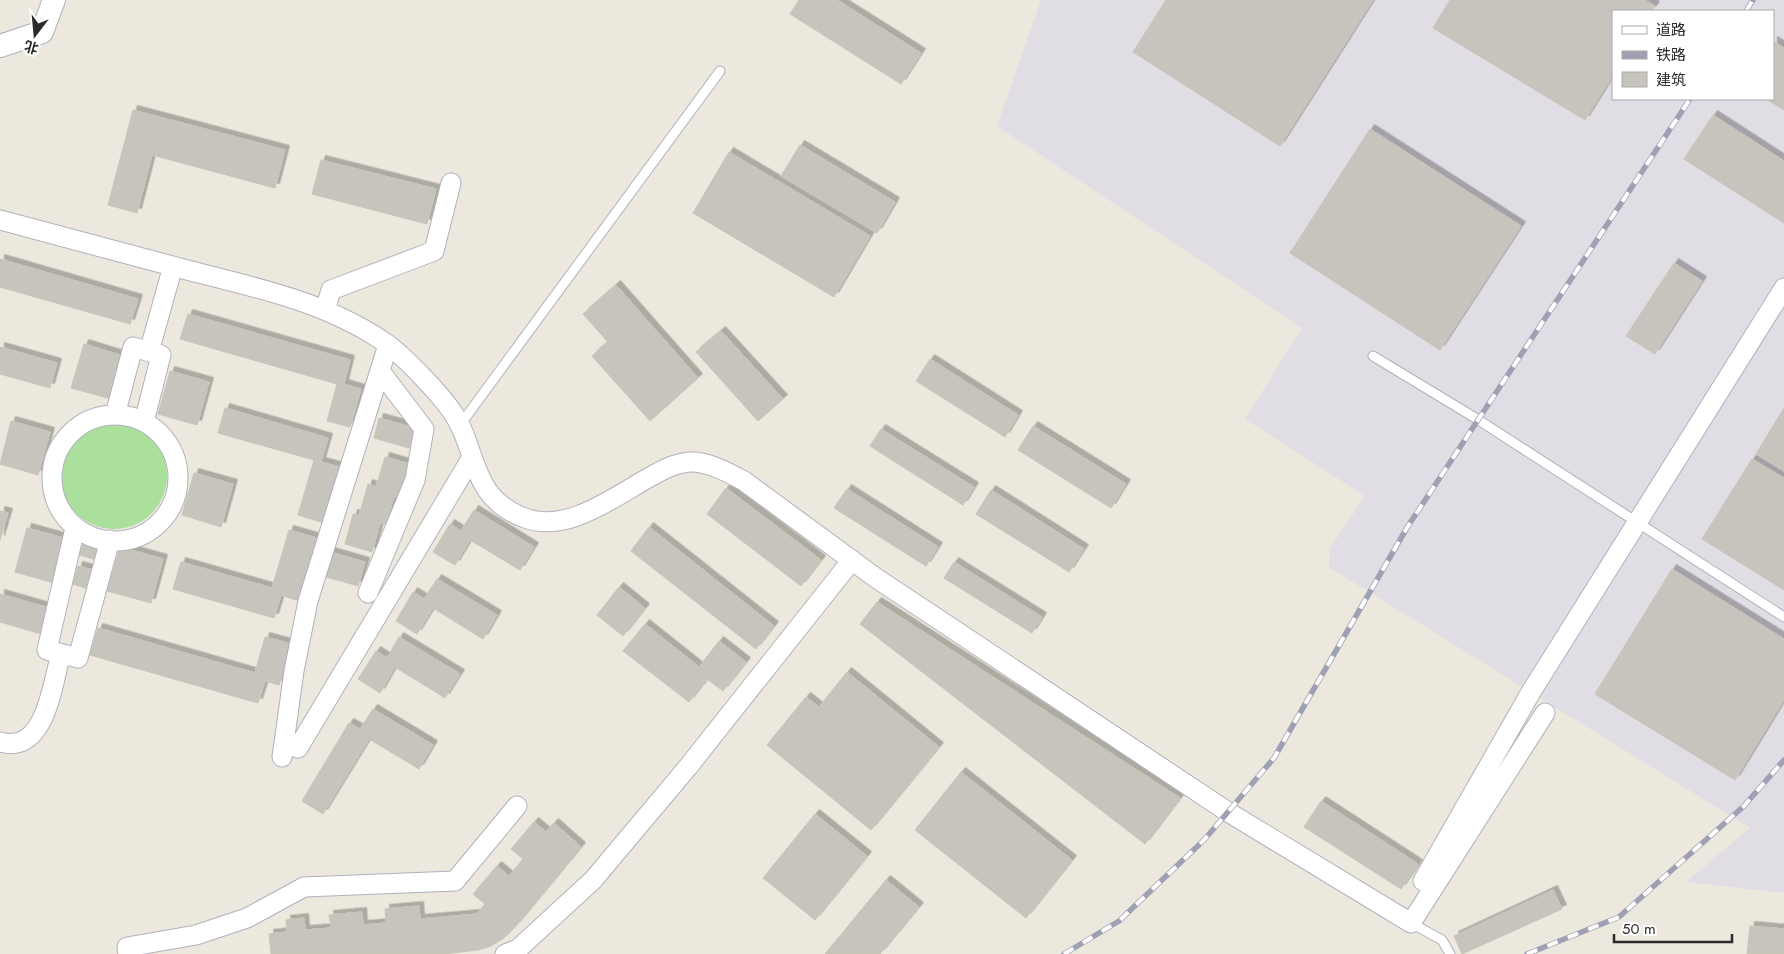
<svg xmlns="http://www.w3.org/2000/svg" width="1784" height="954" viewBox="0 0 1784 954" font-family="Jost,'Noto Sans SC',sans-serif">
<defs>
<filter id="shadow"><feDropShadow dx="4.5" dy="-4.5" stdDeviation="0" flood-color="#0004"/></filter>
</defs>
<rect width="100%" height="100%" fill="#ece8dd"/>
<path fill="#e0dde5" fill-rule="evenodd" d="M1041,0H1784V893L1686,882L1750,828L1329,567L1330,548L1365,496L1245,419L1302,328L997,126ZM1613,11H1773V99H1613Z"/>
<path fill="#aae09c" d="M61 476a53 53 0 1 1 106 0a53 53 0 1 1-106 0Z"/>
<path fill="#c7c4bd" stroke="#c7c4b7" filter="url(#shadow)" d="M799,0H837L921,53L901,84L790,14Z
M1166,0H1373L1280,146L1133,52Z
M1450,0H1645L1655,6L1651,11H1613V75L1585,120L1433,28Z
M1773,41L1784,48V110L1766,99H1773Z
M133,110L285,150L275,188L152,155L137,213L108,205Z
M1713,115L1784,161V223L1684,159Z
M1370,129L1521,226L1440,350L1290,253Z
M800,145L895,202L877,233L781,176Z
M729,152L870,236L834,297L693,213Z
M321,160L436,189L427,224L312,194Z
M0,259L138,299L130,324L0,287Z
M1674,263L1702,281L1655,354L1626,336Z
M616,285L698,378L650,421L592,356L608,342L583,314Z
M188,314L350,360L344,384L361,389L350,427L327,421L337,384L180,339Z
M721,331L783,399L758,421L696,352Z
M84,344L123,356L111,399L71,388Z
M0,347L57,363L50,388L0,374Z
M930,359L1018,415L1005,437L916,381Z
M170,371L209,382L197,425L158,414Z
M225,408L328,438L321,462L340,467L324,523L298,515L314,460L218,433Z
M1784,408V471L1756,454Z
M379,418L415,428L409,448L374,438Z
M11,421L50,432L38,475L0,464Z
M1033,426L1126,484L1111,508L1018,450Z
M881,429L974,487L963,505L870,446Z
M385,457L409,464L400,497L394,496L386,524L380,523L372,552L345,544L353,514L359,516L368,484L376,487Z
M1752,459L1784,478V590L1702,539Z
M194,473L233,484L221,527L182,515Z
M726,488L821,560L801,586L707,514Z
M847,489L938,547L926,566L834,508Z
M991,490L1084,549L1069,572L976,514Z
M474,510L534,547L520,570L470,540L455,565L433,552L450,524L461,531Z
M0,511L8,513L0,540Z
M649,527L774,626L756,649L631,551Z
M27,528L67,539L54,583L15,572Z
M289,530L317,538L299,601L281,595L274,618L173,589L181,562L272,588Z
M84,541L101,546L97,560L79,555Z
M120,547L163,559L151,603L107,591Z
M330,552L365,562L358,586L323,576Z
M954,562L1042,617L1032,633L944,578Z
M78,566L93,570L88,589L73,584Z
M1672,569L1784,639V700L1735,780L1595,694Z
M437,579L497,615L483,639L433,608L417,634L396,621L413,592L424,599Z
M619,587L645,608L623,636L597,615Z
M0,594L49,608L41,634L0,622Z
M877,602L1180,798L1145,844L860,624Z
M645,624L699,667L719,641L746,662L723,691L707,679L689,702L623,651Z
M98,628L255,673L265,637L291,644L279,685L265,681L258,703L90,655Z
M399,637L460,674L445,698L395,667L380,693L358,679L376,651L387,658Z
M847,672L939,747L871,830L767,745L806,697L819,707Z
M373,709L433,745L419,769L369,739L323,814L302,801L349,723L360,729Z
M961,772L1072,860L1026,918L915,830Z
M1321,801L1418,864L1401,889L1304,827Z
M815,814L867,856L815,920L763,878Z
M534,822L546,832L554,823L581,847L519,922L504,938L491,946L478,950L444,954H271L269,934L287,932L286,920L304,918L305,930L331,928L329,915L362,912L363,925L386,923L385,909L419,906L420,919L477,914L485,904L473,894L497,866L509,876L523,859L511,849Z
M886,880L919,907L880,954H825Z
M1553,890L1562,909L1462,954L1454,936Z
M1750,926L1784,929V954H1747Z"/>
<g fill="none" stroke-linecap="round" stroke-linejoin="round">
<g stroke="#b1b1be" stroke-width="11">
<path id="service" d="M1373,356L1477,419L1784,617
M460,425L720,71
M1411,923L1442,940L1450,954"/>
</g>
<g stroke="#b1b1be" stroke-width="21">
<path id="minor" d="M0,220C64,237 127,254 191,271C258,288 329,303 387,344C406,358 437,391 451,410C479,449 468,497 525,518C567,534 615,496 650,477C664,469 679,461 695,462C713,464 729,473 744,481L876,578L953,629L1228,812L1411,923L1545,713
M325,310L331,290L434,251L451,183
M149,352L173,266
M52 478a63 63 0 1 1 126 0a63 63 0 1 1-126 0Z
M115,415L133,347L161,355L144,422
M75,528L47,650L78,658L110,540
M368,593L415,480L424,429L380,371
M0,742C46,755 52,684 61,654
M284,743L298,748L471,459
M282,757L294,671L308,601L388,345
M1423,881L1531,692L1784,288
M128,954L127,947L196,935L247,918L304,887L455,881L517,806
M505,954L518,949L593,880L688,767L852,560"/>
</g>
<g stroke="#b1b1be" stroke-width="24">
<path id="tertiary" d="M0,46L42,32L54,0"/>
</g>
<use href="#service" stroke="#fff" stroke-width="9"/>
<use href="#minor" stroke="#fff" stroke-width="19"/>
<use href="#tertiary" stroke="#fff" stroke-width="22"/>
<g stroke="#a0a0b4" stroke-width="5.5">
<path id="rail" d="M1746,11L1753,0
M1064,954L1119,921L1204,840L1274,758L1408,526L1690,99
M1527,954L1619,917L1744,806L1784,760"/>
</g>
<use href="#rail" stroke="#fff" stroke-width="4" stroke-dasharray="11" stroke-linecap="butt"/>
</g>
<rect x="1612" y="10" width="162" height="90" fill="#ffffff" stroke="#aaaaaa"/>
<rect x="1622" y="26" width="25" height="8" fill="#ffffff" stroke="#aaaaaa"/>
<text x="1656" y="35" font-size="15" fill="#2b2b2b">道路</text>
<rect x="1622" y="51" width="25" height="8" fill="#a0a0b4" stroke="#aaaaaa"/>
<text x="1656" y="60" font-size="15" fill="#2b2b2b">铁路</text>
<rect x="1622" y="72" width="25" height="15" fill="#c7c4bd" stroke="#aaaaaa"/>
<text x="1656" y="85" font-size="15" fill="#2b2b2b">建筑</text>
<g transform="translate(35 35) rotate(196)" stroke="#ffffff" stroke-width="4" paint-order="stroke">
<path d="M0-4L9 19L0 12L-9 19Z" fill="#2b2b2b"/>
<text y="-8" font-size="14" font-weight="bold" text-anchor="middle" fill="#2b2b2b">北</text>
</g>
<path d="M1614 934v8h118v-8" fill="none" stroke="#2b2b2b" stroke-width="2.5"/>
<text x="1622" y="934" font-size="15" fill="#2b2b2b" stroke="#ffffff" stroke-width="4" paint-order="stroke">50 m</text>
</svg>
